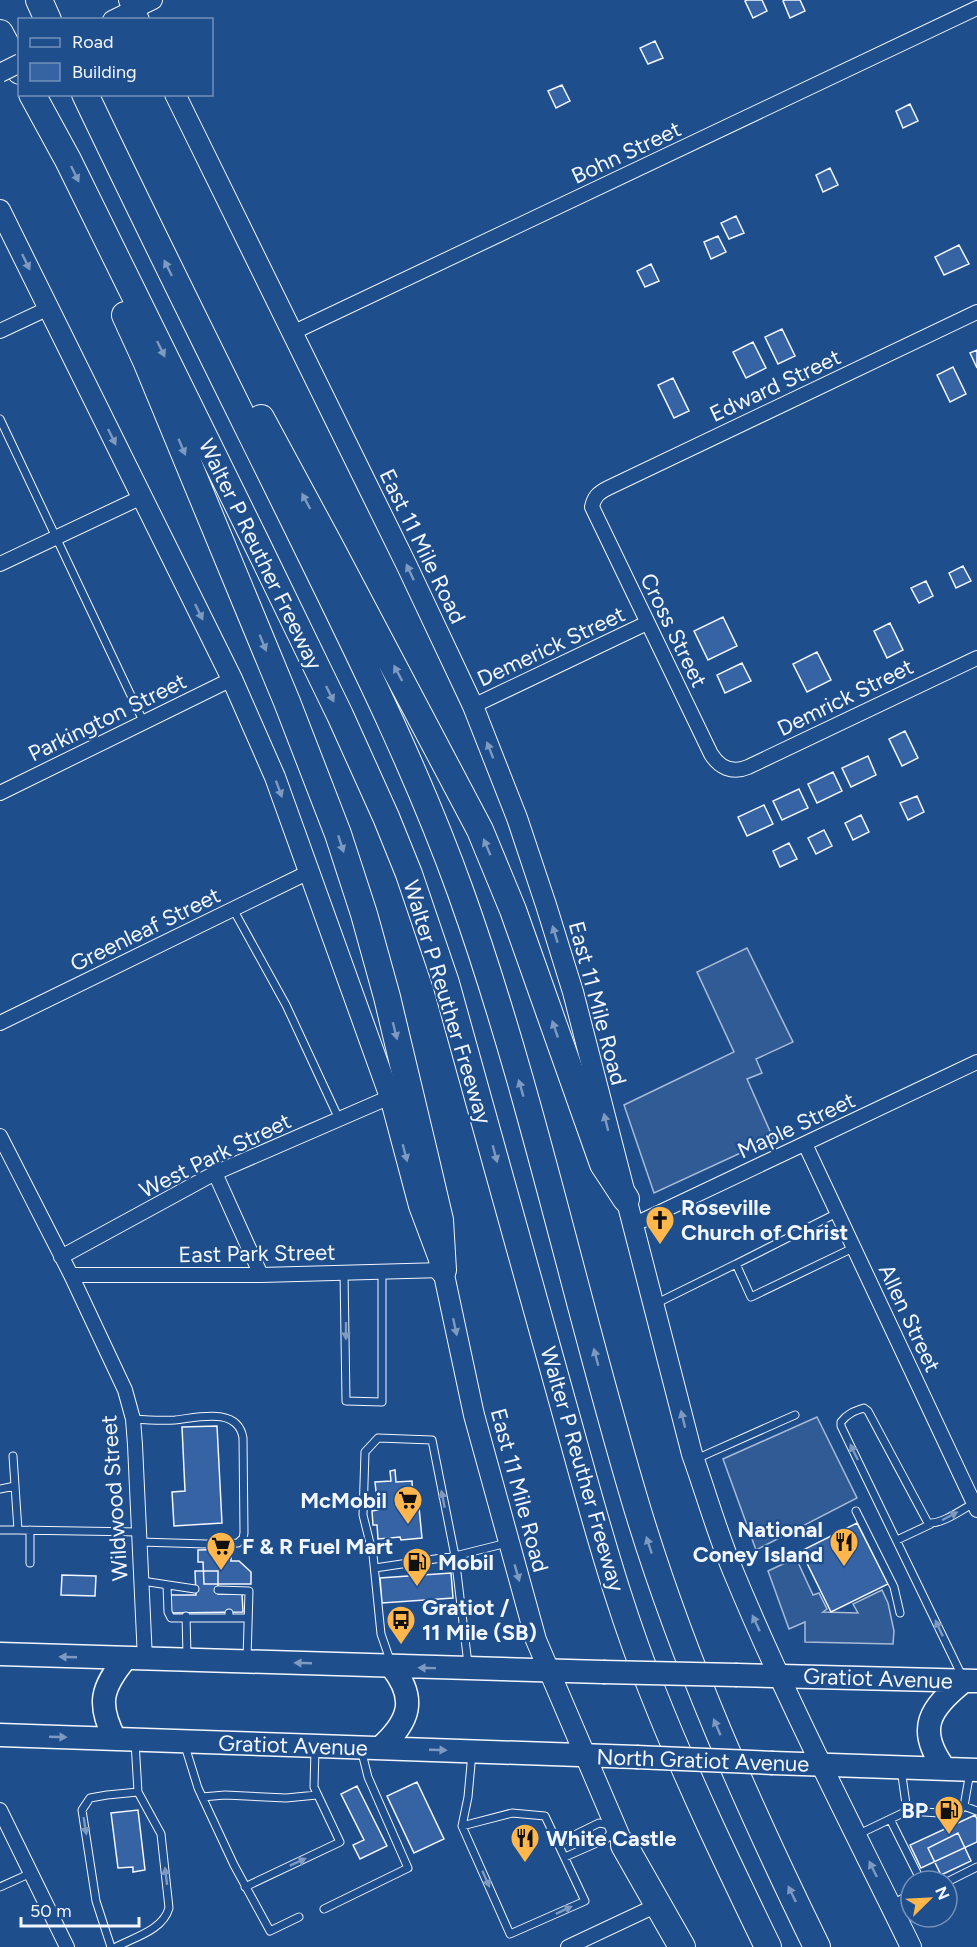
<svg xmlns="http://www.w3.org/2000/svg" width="977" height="1947" viewBox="0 0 977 1947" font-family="Figtree,sans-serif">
<rect width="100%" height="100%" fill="#1f4e8c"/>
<path fill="#305b95" stroke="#a8bbd7" stroke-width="1.5" d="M747,948L793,1042L756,1059L762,1073L747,1079L773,1138L654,1193L624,1105L734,1052L697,972Z
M817,1417L857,1498L756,1550L723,1459Z
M796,1558L813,1595L819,1593L827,1609L823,1612L858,1613L853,1604L882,1590L888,1603L894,1631L893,1644L805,1642V1622L789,1629L768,1571Z"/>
<path fill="#3563a3" stroke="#f2f6ff" stroke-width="1.5" d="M747,0H762L767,11L753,18L745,1Z
M785,0H800L805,11L790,18L783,1Z
M655,41L663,58L648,64L640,48Z
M562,85L570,101L556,108L548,91Z
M910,104L918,121L903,128L896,111Z
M830,168L838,185L823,192L816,175Z
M736,216L744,233L729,239L721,223Z
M718,236L726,252L711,259L704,242Z
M959,245L969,264L944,275L935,257Z
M651,264L659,281L645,287L637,271Z
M782,329L795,356L778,364L765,337Z
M753,342L766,368L746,378L733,352Z
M977,350V368L970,353Z
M953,367L966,394L950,402L937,375Z
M673,378L689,411L674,418L658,385Z
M963,566L971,581L956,588L949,573Z
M926,581L933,596L919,603L911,588Z
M723,617L737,646L708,660L694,631Z
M890,623L903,650L887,658L874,631Z
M817,652L831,680L807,692L793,664Z
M742,663L751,681L725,693L717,675Z
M905,731L918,758L902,766L889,739Z
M868,756L876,775L851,787L842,768Z
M833,772L842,791L817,803L808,784Z
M799,789L808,808L782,820L773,801Z
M917,796L924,812L908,820L900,803Z
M764,805L773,824L747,836L738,817Z
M861,815L869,832L853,840L845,823Z
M824,830L832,846L816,854L808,838Z
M789,843L797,859L780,867L773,851Z
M217,1426L222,1523L174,1526L172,1492L185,1491L182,1427Z
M395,1470L396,1482L412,1481L413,1497H418L422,1538L401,1540L400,1537L378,1539L377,1525H373L372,1511L378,1510L375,1482L391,1481L390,1471Z
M857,1523L888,1584L831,1612L801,1551Z
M231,1549V1561H239L251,1572V1584H204L203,1562H198V1550Z
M195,1571H218V1594H242L243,1612L171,1613V1595H196Z
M451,1573L453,1598L382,1603L380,1578Z
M62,1575L96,1576L95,1596L61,1595Z
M417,1782L444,1839L414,1853L387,1796Z
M357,1786L387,1846L360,1859L353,1845L364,1840L341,1794Z
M138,1810L145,1870L133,1872V1867L118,1868L111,1813Z
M975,1815L977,1819V1842L921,1868L910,1845Z
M958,1833L971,1861L941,1875L928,1848Z"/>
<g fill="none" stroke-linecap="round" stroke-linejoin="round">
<g stroke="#f2f6ff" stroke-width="9">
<path id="service" d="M0,419L144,723
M233,909L286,1005L339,1119
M837,1213L736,1264L751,1297L853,1248
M344,1273L346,1401L382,1402V1272
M655,1304L736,1264
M133,1419C146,1420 161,1421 175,1420C196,1418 238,1406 243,1438L244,1533L243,1538L238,1543L206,1544L140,1542
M13,1456L18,1530L139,1532
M696,1459L795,1415
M0,1489L15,1486
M856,1511L894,1587L900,1613
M0,1530H18
M30,1530V1563
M897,1540L931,1524
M375,1568L455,1556L507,1543
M142,1581L195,1589
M167,1585L168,1612L171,1618H229
M218,1590L249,1591L247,1659
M229,1613V1618H248
M186,1616L187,1655
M390,1660L381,1634L373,1555L363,1515L365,1452L378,1438L432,1440L455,1556L468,1664
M962,1676L841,1426V1422C847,1414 854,1411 864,1408L868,1411L928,1523C943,1524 961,1510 974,1503
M185,1746L198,1788L234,1865L270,1931L299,1917
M901,1769L907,1811
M202,1797L225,1795L286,1798L317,1795
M964,1806L977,1811
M890,1819L921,1881
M462,1826L512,1813L545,1816L585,1901L510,1934L462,1826L468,1797L472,1753
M859,1834L907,1811L956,1814L964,1806L970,1772
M558,1843L599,1823L616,1826L606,1839L565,1857
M947,1882L977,1867
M0,1887L31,1873
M245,1887L340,1842L314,1787L315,1749
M892,1904L911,1894
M324,1909L408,1868L368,1777L362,1753
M111,1947L96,1901L82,1810L90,1798L107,1795L138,1792
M116,1947C135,1937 163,1930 169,1908L161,1834L138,1792L135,1742"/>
</g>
<g stroke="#f2f6ff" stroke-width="16">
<path id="minor" d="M977,312L608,488C598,493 594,497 592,507L711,754C719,767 732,774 748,767L977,658
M0,331L49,308
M292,333L977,8
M0,564L142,497
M473,706L647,623
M0,793L232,679
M0,1023L309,872
M0,1136L71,1275L125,1390L133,1419L135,1445L145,1659
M805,1144L977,1510
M215,1173L261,1275
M633,1225L977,1062
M61,1257L215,1173L390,1097
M71,1275H261L443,1270
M0,1810L67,1947
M568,1947L651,1908"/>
</g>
<g stroke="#f2f6ff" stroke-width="20">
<path id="tertiary" d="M112,20L153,0"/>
</g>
<g stroke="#f2f6ff" stroke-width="22">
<path id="secondary" d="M129,0L139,20
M175,94L407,566L473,706L517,818L546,905L573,992L692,1454C706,1493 717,1533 733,1571C786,1699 850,1822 911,1947
M0,210L232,679L275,777L390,1097L419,1206L443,1270L474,1415L536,1640L629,1858"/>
</g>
<g stroke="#f2f6ff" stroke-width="25">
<path id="primary" d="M0,1654L603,1672
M737,1675L977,1681
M0,1735L636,1757
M115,1739C97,1704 101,1688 126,1658
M380,1748C409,1722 418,1699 391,1666
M773,1763L977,1770
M945,1769C915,1729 930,1708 964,1681"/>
</g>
<g stroke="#f2f6ff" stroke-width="28">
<path id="motorway" d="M39,0L48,20
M0,33L20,71
M32,94L68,160L256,542L340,715L386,817L409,874L446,983L585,1483C605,1554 626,1626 654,1695C688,1781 728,1864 768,1947
M85,94C154,239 226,383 297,527C356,648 416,767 461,893C533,1095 576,1306 638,1511C684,1662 748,1806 817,1947
M125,315L146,361L287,702L338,834L364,914L387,997L425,1156L440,1220L443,1270
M261,418L328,542L480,830L513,910L603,1164L626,1199
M624,1845L682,1947"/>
</g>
<use href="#service" stroke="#1f4e8c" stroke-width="7"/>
<use href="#minor" stroke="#1f4e8c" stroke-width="14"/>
<use href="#tertiary" stroke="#1f4e8c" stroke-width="18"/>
<use href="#secondary" stroke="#1f4e8c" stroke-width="20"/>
<use href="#primary" stroke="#1f4e8c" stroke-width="22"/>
<use href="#motorway" stroke="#1f4e8c" stroke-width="26"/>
<g stroke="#f2f6ff" stroke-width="20" stroke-linecap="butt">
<path id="tertiary-bridge" d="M0,73L20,63"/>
</g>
<g stroke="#f2f6ff" stroke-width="25" stroke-linecap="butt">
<path id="primary-bridge" d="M603,1672L737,1675
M636,1757L773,1763"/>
</g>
<use href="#tertiary-bridge" stroke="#1f4e8c" stroke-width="18"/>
<use href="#primary-bridge" stroke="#1f4e8c" stroke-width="22"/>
</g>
<defs><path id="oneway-solid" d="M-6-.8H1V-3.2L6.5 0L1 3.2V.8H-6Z" transform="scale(1.5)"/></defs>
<g fill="#7e9ac0">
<use href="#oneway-solid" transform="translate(75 174) rotate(64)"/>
<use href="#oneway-solid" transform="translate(26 262) rotate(64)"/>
<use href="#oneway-solid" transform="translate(168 268) rotate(-116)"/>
<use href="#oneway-solid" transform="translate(161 349) rotate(64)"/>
<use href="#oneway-solid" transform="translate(112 437) rotate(64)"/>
<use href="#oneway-solid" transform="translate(182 447) rotate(67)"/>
<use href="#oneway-solid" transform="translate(306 501) rotate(-118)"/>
<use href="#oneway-solid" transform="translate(410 572) rotate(-115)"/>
<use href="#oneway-solid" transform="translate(199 612) rotate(64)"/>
<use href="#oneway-solid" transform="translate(263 643) rotate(68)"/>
<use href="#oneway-solid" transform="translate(398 673) rotate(-118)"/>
<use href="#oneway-solid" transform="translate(330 694) rotate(64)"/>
<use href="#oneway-solid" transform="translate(490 750) rotate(-111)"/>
<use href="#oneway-solid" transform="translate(279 789) rotate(70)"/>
<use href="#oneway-solid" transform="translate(341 844) rotate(72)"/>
<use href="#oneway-solid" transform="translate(487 847) rotate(-113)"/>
<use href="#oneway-solid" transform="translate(555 934) rotate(-107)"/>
<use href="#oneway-solid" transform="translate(555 1029) rotate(-109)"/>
<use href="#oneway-solid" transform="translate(395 1031) rotate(76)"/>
<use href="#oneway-solid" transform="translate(521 1088) rotate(-106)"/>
<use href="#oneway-solid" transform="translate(606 1122) rotate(-104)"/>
<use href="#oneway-solid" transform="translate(405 1153) rotate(75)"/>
<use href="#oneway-solid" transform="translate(495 1154) rotate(75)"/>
<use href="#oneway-solid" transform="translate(455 1327) rotate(78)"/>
<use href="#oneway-solid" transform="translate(346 1331) rotate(90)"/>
<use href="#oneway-solid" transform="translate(596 1357) rotate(-105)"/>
<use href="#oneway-solid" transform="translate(683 1419) rotate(-104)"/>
<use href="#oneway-solid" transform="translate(854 1452) rotate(-116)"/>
<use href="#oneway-solid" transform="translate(443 1499) rotate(-101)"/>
<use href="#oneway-solid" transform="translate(950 1516) rotate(-28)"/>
<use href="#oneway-solid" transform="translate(649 1545) rotate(-108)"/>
<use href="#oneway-solid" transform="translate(517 1573) rotate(74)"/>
<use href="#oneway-solid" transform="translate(756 1623) rotate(-115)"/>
<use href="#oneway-solid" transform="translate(939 1628) rotate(-115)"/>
<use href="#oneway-solid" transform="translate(68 1657) rotate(-178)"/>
<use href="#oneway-solid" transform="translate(303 1663) rotate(-178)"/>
<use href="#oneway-solid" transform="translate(427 1668) rotate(-179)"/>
<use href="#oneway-solid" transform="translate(717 1727) rotate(-113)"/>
<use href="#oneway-solid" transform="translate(58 1737) rotate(2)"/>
<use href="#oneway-solid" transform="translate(438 1750) rotate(2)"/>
<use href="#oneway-solid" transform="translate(85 1826) rotate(81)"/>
<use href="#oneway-solid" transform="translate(298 1862) rotate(-24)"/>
<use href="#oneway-solid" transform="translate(873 1869) rotate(-116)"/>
<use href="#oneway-solid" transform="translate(166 1876) rotate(-97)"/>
<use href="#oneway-solid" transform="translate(486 1879) rotate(66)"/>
<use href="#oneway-solid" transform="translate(792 1894) rotate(-116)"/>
<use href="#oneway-solid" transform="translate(564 1910) rotate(-25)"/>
</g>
<defs>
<g id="church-pin" transform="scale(1.5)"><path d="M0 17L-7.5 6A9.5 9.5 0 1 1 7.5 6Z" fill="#ffb74d" stroke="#1f4e8c"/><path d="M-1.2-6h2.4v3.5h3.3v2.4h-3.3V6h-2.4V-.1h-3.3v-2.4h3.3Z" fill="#111"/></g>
<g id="supermarket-pin" transform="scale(1.5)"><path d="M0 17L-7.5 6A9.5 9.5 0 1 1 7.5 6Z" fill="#ffb74d" stroke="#1f4e8c"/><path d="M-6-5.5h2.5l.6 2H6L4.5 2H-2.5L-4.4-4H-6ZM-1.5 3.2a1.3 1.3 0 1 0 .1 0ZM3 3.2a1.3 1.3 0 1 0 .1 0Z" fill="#111"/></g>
<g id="restaurant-pin" transform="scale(1.5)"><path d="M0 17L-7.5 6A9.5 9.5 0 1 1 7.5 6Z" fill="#ffb74d" stroke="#1f4e8c"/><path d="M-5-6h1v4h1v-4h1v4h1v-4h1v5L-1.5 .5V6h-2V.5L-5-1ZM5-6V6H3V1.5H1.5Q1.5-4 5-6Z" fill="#111"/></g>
<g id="fuel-pin" transform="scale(1.5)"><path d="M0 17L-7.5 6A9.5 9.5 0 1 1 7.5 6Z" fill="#ffb74d" stroke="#1f4e8c"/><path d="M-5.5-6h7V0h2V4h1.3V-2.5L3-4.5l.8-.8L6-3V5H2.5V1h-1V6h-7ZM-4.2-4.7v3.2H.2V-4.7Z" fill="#111"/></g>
<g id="bus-pin" transform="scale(1.5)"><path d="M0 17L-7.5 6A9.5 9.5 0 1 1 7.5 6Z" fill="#ffb74d" stroke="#1f4e8c"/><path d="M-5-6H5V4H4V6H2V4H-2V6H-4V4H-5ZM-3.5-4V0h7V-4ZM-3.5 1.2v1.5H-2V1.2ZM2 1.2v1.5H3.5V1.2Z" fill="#111"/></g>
</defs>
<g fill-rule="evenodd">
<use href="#church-pin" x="660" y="1220"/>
<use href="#supermarket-pin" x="408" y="1500"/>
<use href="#restaurant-pin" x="844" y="1542"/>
<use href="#supermarket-pin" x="221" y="1546"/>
<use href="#fuel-pin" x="417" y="1562"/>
<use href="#bus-pin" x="401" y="1620"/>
<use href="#fuel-pin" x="949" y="1810"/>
<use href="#restaurant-pin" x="525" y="1838"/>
</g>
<g text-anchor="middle" stroke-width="4.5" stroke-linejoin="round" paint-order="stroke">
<g font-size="22" fill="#f2f6ff" stroke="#1f4e8c">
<text transform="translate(626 152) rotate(-25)" y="8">Bohn Street</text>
<text transform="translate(775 385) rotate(-25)" y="8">Edward Street</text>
<text transform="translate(423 546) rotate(64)" y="8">East 11 Mile Road</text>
<text transform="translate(261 554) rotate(64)" y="8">Walter P Reuther Freeway</text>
<text transform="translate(674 630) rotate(64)" y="8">Cross Street</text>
<text transform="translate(551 646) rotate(-25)" y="8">Demerick Street</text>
<text transform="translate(845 697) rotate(-26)" y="8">Demrick Street</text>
<text transform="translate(107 717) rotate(-26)" y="8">Parkington Street</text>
<text transform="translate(145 929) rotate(-26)" y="8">Greenleaf Street</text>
<text transform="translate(448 1002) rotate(73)" y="8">Walter P Reuther Freeway</text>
<text transform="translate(598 1003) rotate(75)" y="8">East 11 Mile Road</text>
<text transform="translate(796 1125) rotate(-25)" y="8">Maple Street</text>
<text transform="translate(215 1155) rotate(-26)" y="8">West Park Street</text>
<text transform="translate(257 1253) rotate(-1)" y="8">East Park Street</text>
<text transform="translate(910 1318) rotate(65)" y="8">Allen Street</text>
<text transform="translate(583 1469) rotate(74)" y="8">Walter P Reuther Freeway</text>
<text transform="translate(520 1490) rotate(75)" y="8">East 11 Mile Road</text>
<text transform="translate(114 1498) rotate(-94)" y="8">Wildwood Street</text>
<text transform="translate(878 1678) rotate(2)" y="8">Gratiot Avenue</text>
<text transform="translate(293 1745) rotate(2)" y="8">Gratiot Avenue</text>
<text transform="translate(703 1760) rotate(2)" y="8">North Gratiot Avenue</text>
</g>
<g font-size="22" font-weight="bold" fill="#f2f6ff" stroke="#1f4e8c" text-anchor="start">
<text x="681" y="1215">Roseville<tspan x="681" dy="25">Church of Christ</tspan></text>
<text x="387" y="1508" text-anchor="end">McMobil</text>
<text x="823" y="1537" text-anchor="end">National<tspan x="823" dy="25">Coney Island</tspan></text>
<text x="242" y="1554">F &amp; R Fuel Mart</text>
<text x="438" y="1570">Mobil</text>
<text x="422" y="1615">Gratiot /<tspan x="422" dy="25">11 Mile (SB)</tspan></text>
<text x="928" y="1818" text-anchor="end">BP</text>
<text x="546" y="1846">White Castle</text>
</g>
</g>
<rect x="18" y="18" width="195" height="78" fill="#1f4e8c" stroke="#7391ba" stroke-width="1.5"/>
<rect x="30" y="38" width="30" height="9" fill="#1f4e8c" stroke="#7391ba" stroke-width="1.5"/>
<text x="72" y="48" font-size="18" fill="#f2f6ff">Road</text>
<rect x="30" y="63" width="30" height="18" fill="#3563a3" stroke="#7391ba" stroke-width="1.5"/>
<text x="72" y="78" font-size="18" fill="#f2f6ff">Building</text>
<g transform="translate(929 1899) rotate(66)"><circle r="28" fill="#1f4e8c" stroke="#7391ba" stroke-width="1.5"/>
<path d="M0-4.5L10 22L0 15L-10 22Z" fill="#ffb74d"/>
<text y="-9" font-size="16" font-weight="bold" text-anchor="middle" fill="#f2f6ff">N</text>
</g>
<path d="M21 1917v9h118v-9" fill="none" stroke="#f2f6ff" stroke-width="3"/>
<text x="30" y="1917" font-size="18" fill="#f2f6ff" stroke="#1f4e8c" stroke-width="4.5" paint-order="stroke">50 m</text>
</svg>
